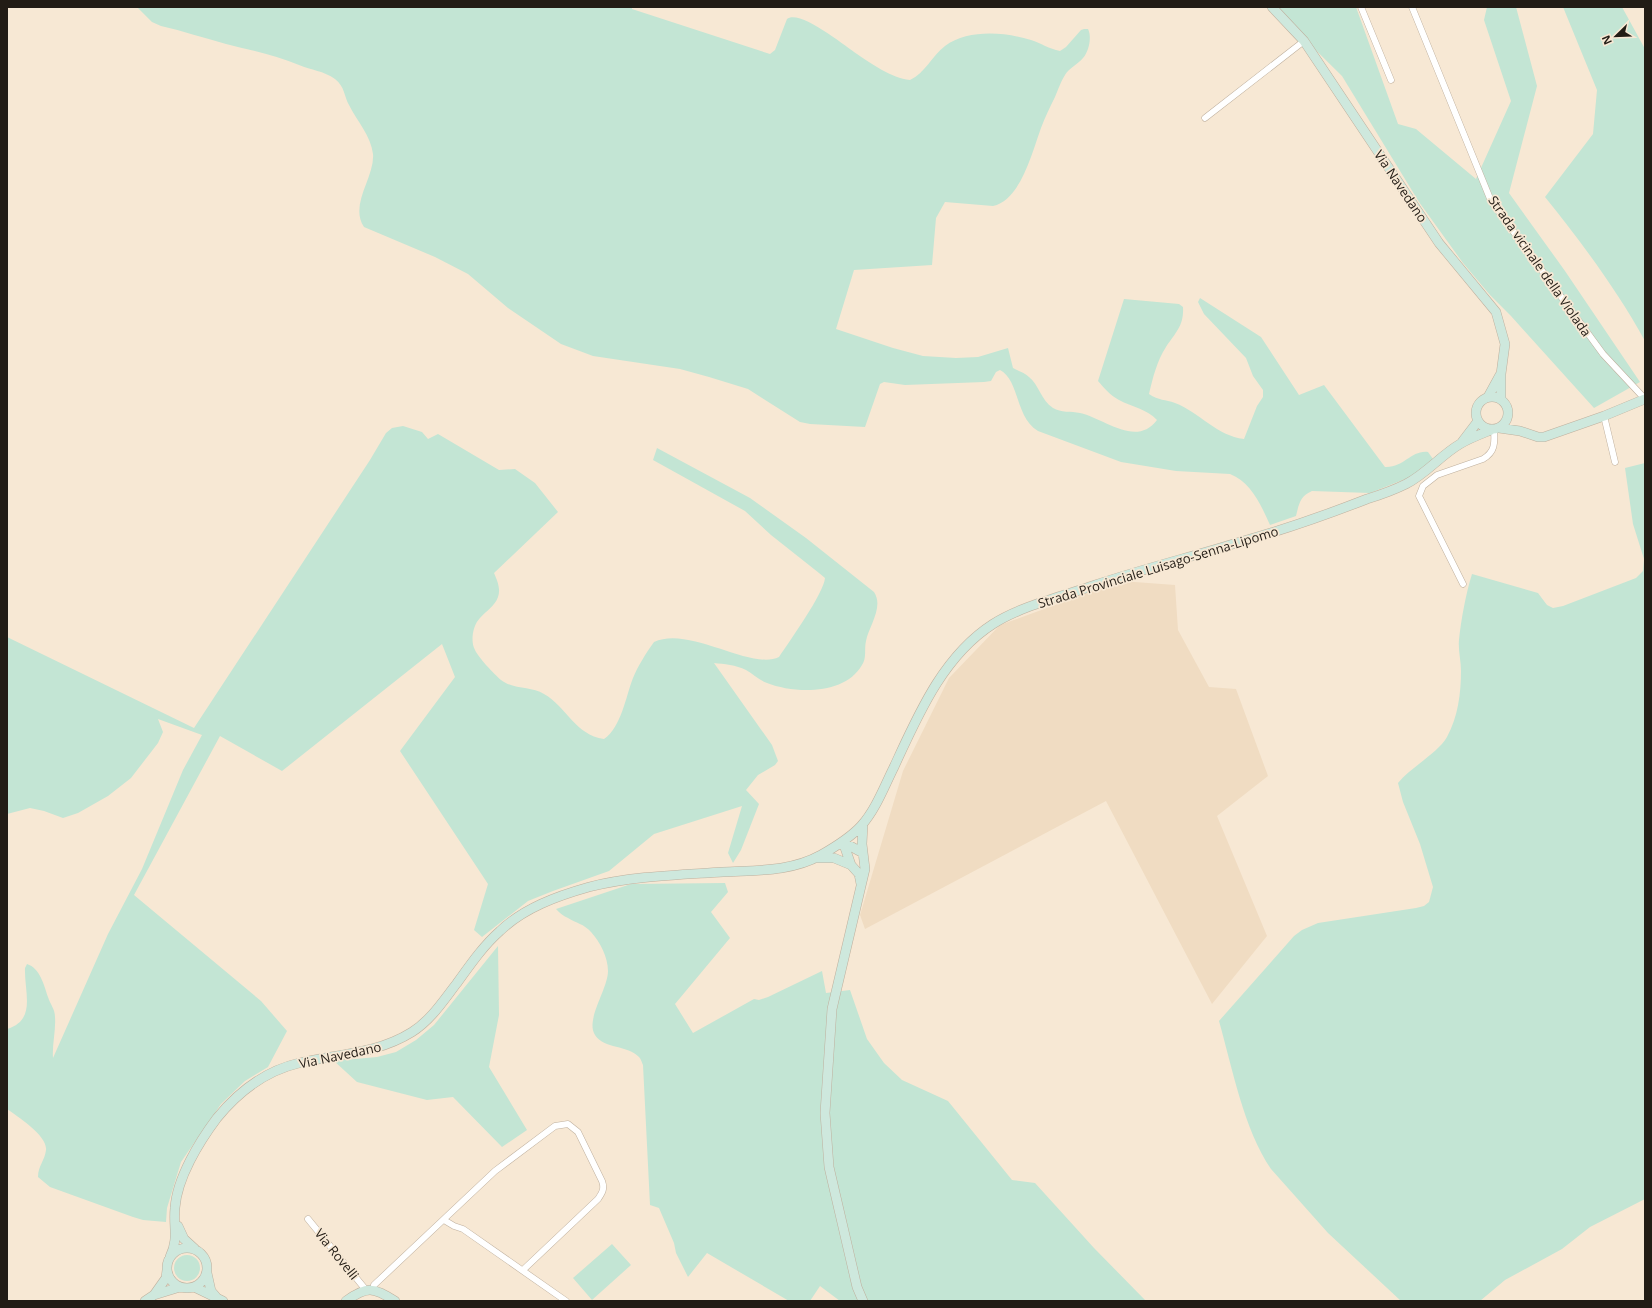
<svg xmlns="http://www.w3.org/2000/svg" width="1652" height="1308" viewBox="0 0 1652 1308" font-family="'Open Sans',sans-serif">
<rect width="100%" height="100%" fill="#f7e8d4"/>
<path fill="#f0dcc2" d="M1121,581L1175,585L1178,630L1209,687L1236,689L1268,776L1217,816L1267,936L1212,1004L1106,801L865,929L860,915L903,771L949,678L1000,625Z"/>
<path fill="#c3e5d4" d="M137,7H632V9L770,54L775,50L787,19C800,9 846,47 857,54C872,64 891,78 910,80C925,73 932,56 945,46C968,29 1005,32 1031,40C1041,43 1049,49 1060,51L1066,47L1081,30L1084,29H1088C1092,37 1089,51 1083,58C1078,64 1069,68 1065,75C1061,81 1058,90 1055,97C1050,107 1045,117 1041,128C1032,152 1021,200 993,206L945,202L936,218L932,265L854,270L836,329L893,348L923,356L956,358L978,357L1008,348L1013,368C1018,371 1025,373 1029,377C1039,385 1041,400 1053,408C1061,413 1071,411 1080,413C1104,418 1136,448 1157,420C1147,409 1132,407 1119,400C1110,395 1104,388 1098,381L1124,299L1179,304L1183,307C1184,326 1176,332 1166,347C1157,361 1153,377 1149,394C1159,401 1165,399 1175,403C1199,412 1217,436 1244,439L1257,406L1263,397V390L1253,376L1246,358L1204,314L1198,302L1200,298L1261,337L1299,395L1324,385L1385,467C1404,468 1411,450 1428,452L1438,466L1370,493L1312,491C1300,496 1299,504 1296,516L1270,525C1261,505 1251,482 1230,474L1176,471L1121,462L1038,431C1015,417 1020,381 1000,370L996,372L991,381L984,382L905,385L884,382L880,384L865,427L810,424L800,422L748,389L709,377L680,369L593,356L561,344L508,308L468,274L435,257L364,227C349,205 375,177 373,154C371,136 357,121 349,105C344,96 345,87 335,79C324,71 311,70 299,65C275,55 250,50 226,44C204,38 183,31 161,26L152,22Z
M1272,7H1356L1398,124L1416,129L1476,179L1511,101L1484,20L1487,7H1516L1537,86L1509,193L1565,271L1640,382L1594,408L1511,316L1490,295L1463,263L1419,202L1342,76Z
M1563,7H1622L1645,49V341C1617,290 1582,243 1545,197L1593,134L1597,90Z
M403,426L422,432L428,439L438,434L499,470L515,469L535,483L558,512L494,573C497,580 501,589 498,597C495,606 486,611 480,618C473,625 470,641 475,650C478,657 494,674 501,680C514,690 531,686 544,694C567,707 575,735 604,739C621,728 626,696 633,678C638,666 646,653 654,642C689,625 751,671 779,657C789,642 824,593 825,578L819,573L771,535L745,511L653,460L657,448L750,498L806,538L874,592C884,607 869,626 866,641C864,649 867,658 862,665C845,695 795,694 767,683C759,680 753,674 746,670C736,665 724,664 714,663L772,745L778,761L775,765L758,775L746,790L759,804L741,850L733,863L728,853L742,806L654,834L609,871L553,891L528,901L482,937L474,930L488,884L400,751L455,677L442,644L282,771L220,736L134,895L261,1001L287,1031L268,1067L245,1081L221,1104L181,1162L167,1208L166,1222L143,1220L133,1217L50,1187L38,1177C38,1166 45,1160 46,1150C48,1136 18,1117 7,1109V1029C37,1020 24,992 25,968L27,964C40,968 44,985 48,997C50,1004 55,1009 55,1017C56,1030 52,1045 53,1058L108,934L142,869L183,770L202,735L158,719L163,732L158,743L131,778L108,796L78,813L63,818L44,811L30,808L7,814V637L194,728L370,460L386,433L392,428Z
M1645,463V1199L1590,1227L1562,1249L1505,1280L1480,1301H1401L1328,1233L1271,1169C1244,1130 1232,1067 1219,1021L1294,936L1302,930L1318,923L1416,908L1424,906L1429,902L1433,887L1420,844L1403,802L1398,783C1411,767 1438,753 1447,737C1458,717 1461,693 1461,671C1461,661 1458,650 1459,640C1461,620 1466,593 1472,574L1538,593L1547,605L1553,608L1563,606L1636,578L1643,571L1644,559L1633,524L1625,468Z
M725,883L728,892L711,912L730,938L675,1004L693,1033L754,999L759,1000L768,997L822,971L826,993L850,990L867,1039L884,1063L902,1080L948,1101L1012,1180L1035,1183L1094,1248L1146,1301H840L820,1286L810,1301H789L707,1253L688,1277L676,1253L674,1243L659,1208L650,1205L643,1065C642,1063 641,1059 639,1057C628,1045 604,1049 595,1035C585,1020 608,989 608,971C608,957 600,942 591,932C584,924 576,923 568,918C563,916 559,912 556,909L631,884Z
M498,946L499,1015L489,1067L527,1130L502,1147L453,1097L427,1100L357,1082L334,1061L377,1057L396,1052L416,1040L434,1025Z
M612,1244L631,1265L592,1300L573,1278Z
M174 1268a13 13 0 1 1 26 0a13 13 0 1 1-26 0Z"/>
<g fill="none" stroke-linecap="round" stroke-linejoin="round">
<g stroke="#bfb09e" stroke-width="7">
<path id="street" d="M1361,7L1391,80
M1412,7L1491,201L1603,354L1645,399
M1205,118L1304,41
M1604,416L1615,462
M1463,584L1419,496L1423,486L1437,475L1483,459C1495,452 1495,443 1494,430
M308,1219L366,1290
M444,1220L454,1226L463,1229L566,1301
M373,1290L374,1285L495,1171L555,1126L568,1124L578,1132L602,1181C605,1189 602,1193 598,1199L523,1270"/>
</g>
<g stroke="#bfb09e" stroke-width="10">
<path id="secondary" d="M1272,7L1304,41L1439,243L1496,312L1505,344L1501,374V399
M1476 413a16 16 0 1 1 32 0a16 16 0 1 1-32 0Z
M1488,397L1500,375
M1499,428L1520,431L1538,437H1544L1604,416L1645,399
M1462,442L1478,421
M843,842L851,865L859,874L861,884
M843,842L863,853
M817,858H834L851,865
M178,1226L184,1239L195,1249
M167 1268a20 20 0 1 1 40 0a20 20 0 1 1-40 0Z
M170,1257C179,1238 173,1228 175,1208C177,1178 199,1142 217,1118C239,1091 265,1071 299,1063C338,1054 377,1054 412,1032C431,1020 443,1001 457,983C470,965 483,946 500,931C524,908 557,896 589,887C633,876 678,875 723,872C757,870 790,872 821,855C835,847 850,838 861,826C876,809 884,787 894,767C918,715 943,656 993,624C1021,606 1063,596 1095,585C1143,569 1191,557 1240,542C1283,530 1326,515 1367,499C1380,495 1394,490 1406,484C1426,474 1441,455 1460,444C1470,438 1481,434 1491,430
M207,1273L211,1291L217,1298
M194,1287L223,1301
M154,1295L166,1278L167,1270
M145,1301L154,1295L180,1287
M346,1301C367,1286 373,1287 395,1301
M863,1301L857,1287L829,1167L825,1113L832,1009L865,869L862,844L863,824"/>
</g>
<use href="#street" stroke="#fff" stroke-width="6"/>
<use href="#secondary" stroke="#cee8dd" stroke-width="9"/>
</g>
<g text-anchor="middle" stroke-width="3.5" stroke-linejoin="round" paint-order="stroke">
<g font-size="13" fill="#221c15" stroke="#f7e8d4">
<text transform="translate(1401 186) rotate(56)" y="5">Via Navedano</text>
<text transform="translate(1540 266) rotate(55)" y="5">Strada vicinale della Violada</text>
<text transform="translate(1158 567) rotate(-17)" y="5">Strada Provinciale Luisago-Senna-Lipomo</text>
<text transform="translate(340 1055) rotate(-12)" y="5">Via Navedano</text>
<text transform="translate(337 1254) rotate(51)" y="5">Via Rovelli</text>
</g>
</g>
<rect width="1652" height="1308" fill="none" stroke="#221c15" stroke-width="16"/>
<g transform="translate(1616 36) rotate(247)" stroke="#f7e8d4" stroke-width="3" paint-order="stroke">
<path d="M0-3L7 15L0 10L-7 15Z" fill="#221c15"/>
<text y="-6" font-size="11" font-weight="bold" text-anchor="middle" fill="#221c15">N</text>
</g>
</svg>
